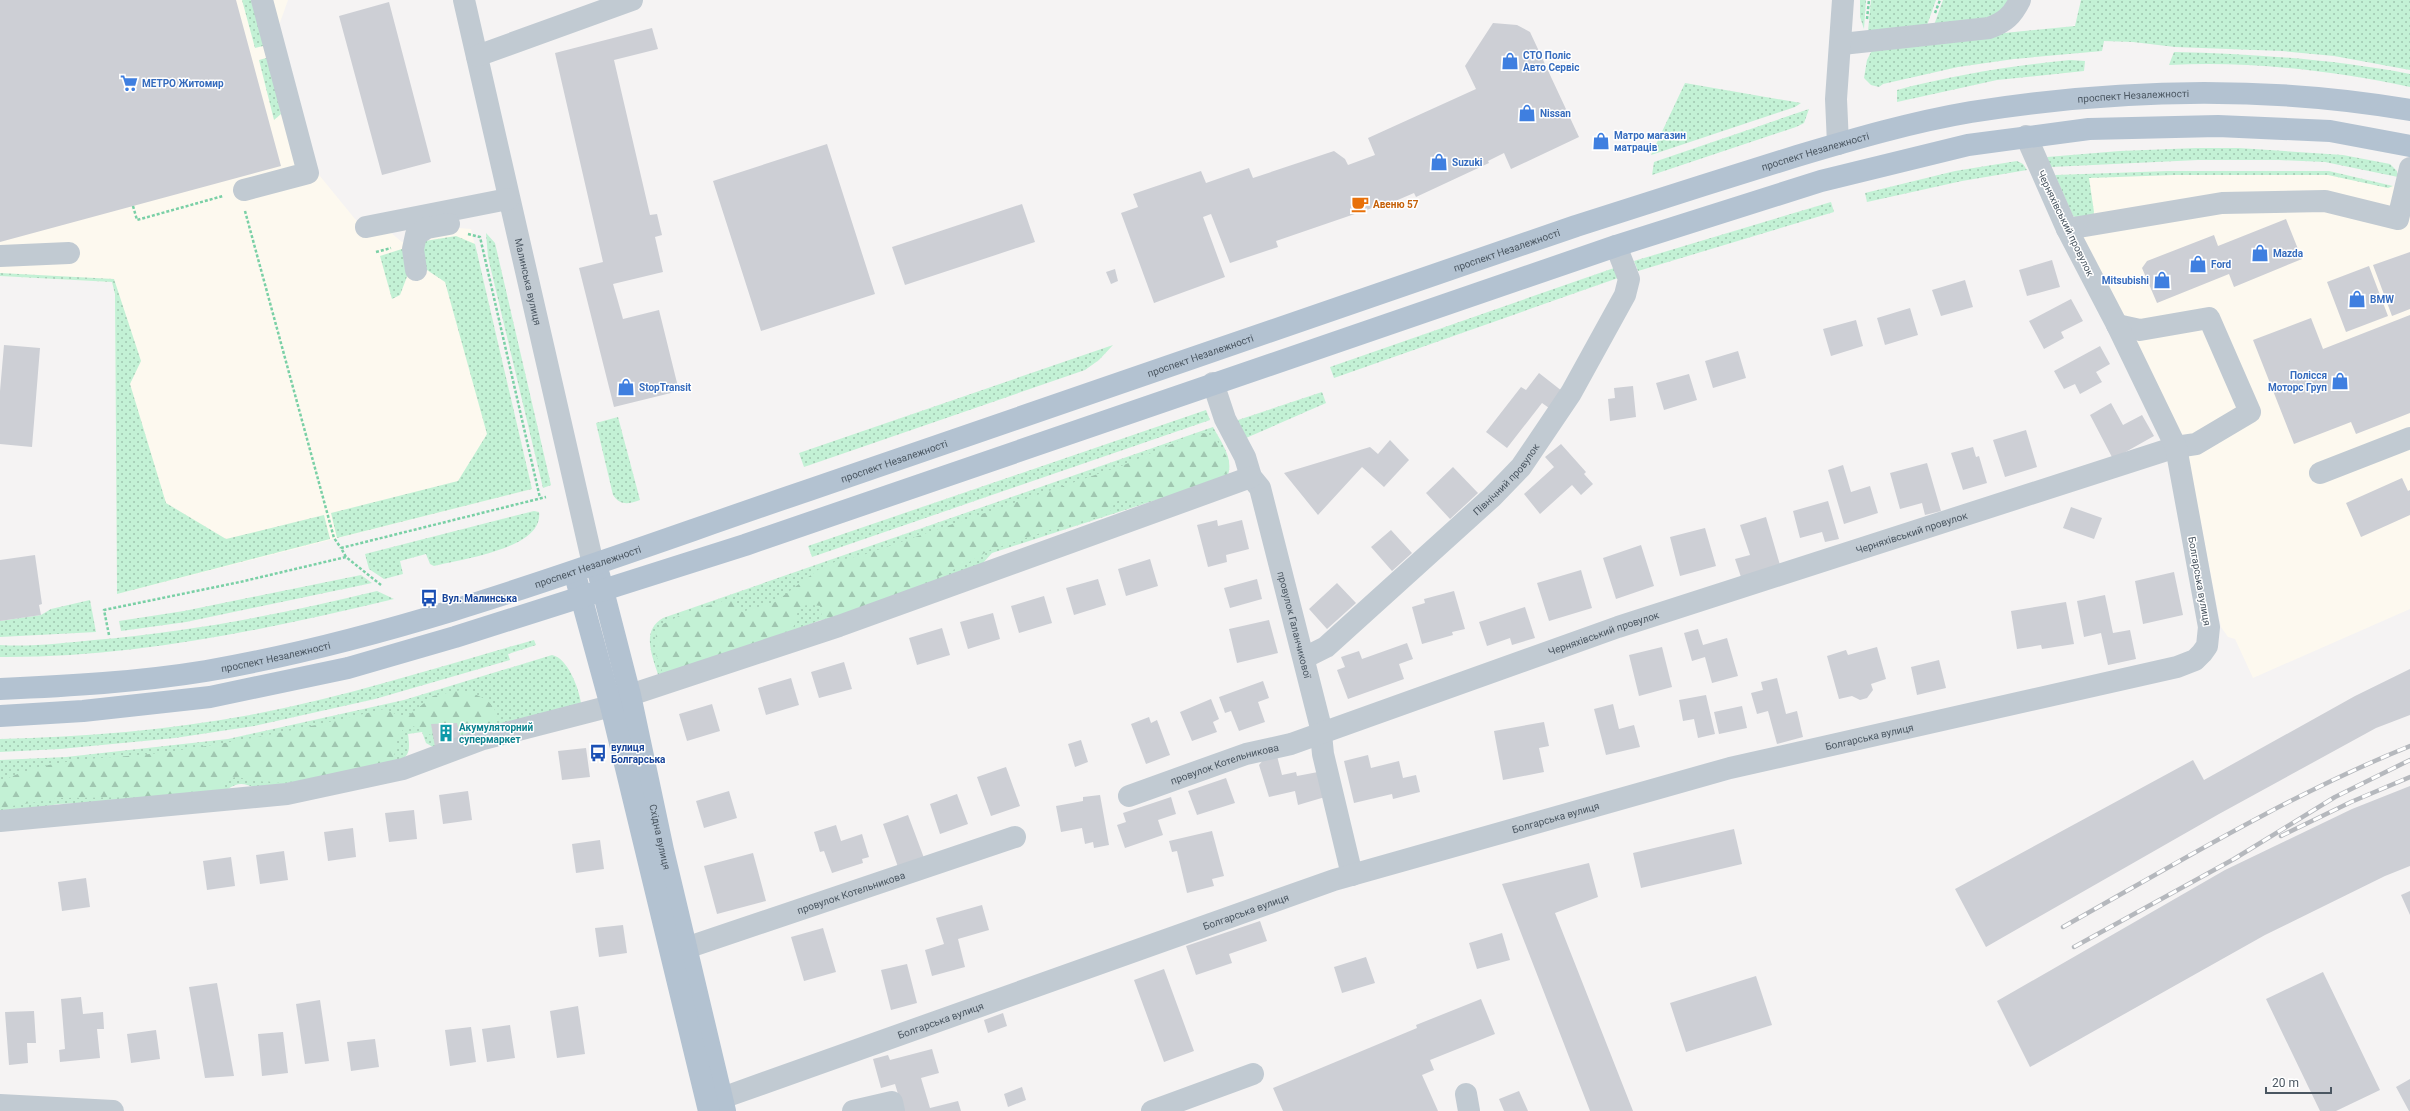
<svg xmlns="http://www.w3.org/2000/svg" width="2410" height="1111" viewBox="0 0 2410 1111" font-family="Roboto,sans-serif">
<defs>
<pattern id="grass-dots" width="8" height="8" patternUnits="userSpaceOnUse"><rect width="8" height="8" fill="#c3f1d5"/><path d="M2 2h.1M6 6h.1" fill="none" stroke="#a0c6b0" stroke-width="1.8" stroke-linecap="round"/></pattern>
<pattern id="forest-firs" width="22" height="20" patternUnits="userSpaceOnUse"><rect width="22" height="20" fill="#c3f1d5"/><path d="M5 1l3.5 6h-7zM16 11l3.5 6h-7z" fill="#a0c6b0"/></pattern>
</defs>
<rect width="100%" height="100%" fill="#f5f3f3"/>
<path fill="#fdf9ef" d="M0,0H288L277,31L315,170L355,219L373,232H390L402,242L458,228L471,229L532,489L117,594L115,294L112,282L0,276Z
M2168,171H2329L2410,190V609L2253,678L2235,639L2228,637L2221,627L2193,483L2055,175Z"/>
<path fill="url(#grass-dots)" d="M242,0H255L267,45L255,48Z
M1860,0H1866L1864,29L1860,17Z
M1871,0H1936L1926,28L1868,31Z
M1943,0H2011L2000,15L1933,28Z
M2081,0H2410V70L2334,56L2282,51L2175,47L2133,42L2104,41L2102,51L2014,59L1958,67L1883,84L1879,87L1871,85L1864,78L1867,60L1872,50L1935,40L2075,26Z
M2174,52C2254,54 2332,59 2410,74V87C2331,70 2250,61 2169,65Z
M270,57L281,114L274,120L259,60Z
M2070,60L2085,61L2084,71L1997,80L1897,102V90C1954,75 2011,66 2070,60Z
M1685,83L1801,103L1795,107L1651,155Z
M1809,109L1804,123L1796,127L1652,175L1654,162Z
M2196,148H2239L2343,155L2390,164L2397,171L2398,177L2325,162L2279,160H2198L2051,167L2047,157L2120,151Z
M2017,161L2023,164L2027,170L1962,181L1867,202L1865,193L1955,171Z
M2168,171H2329L2393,186L2388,188L2328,175H2174L2089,178L2094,212L2092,218L2085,222L2073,216L2055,175Z
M1831,202L1834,212L1638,271L1634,261Z
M486,233L495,243L551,485L543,488L488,257Z
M456,236L475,244L532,489L337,538L331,513L458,481L487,434L445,282L424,268L421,254L425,241Z
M405,248L408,274L400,295L392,299L380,256Z
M1614,268L1618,278L1334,378L1330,367Z
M0,273L114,279L141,361L130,384L166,503L226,539L324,515L330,539L117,594L115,294L112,282L0,276Z
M1113,345L1099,360L1085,370L804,467L799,453Z
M1322,392L1326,403L1246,438L1235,421Z
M1206,410L1210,420L812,557L808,546Z
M618,417L640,500C629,504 620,506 613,495L596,423Z
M1213,427C1221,442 1235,460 1227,477L992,553L983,563L836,619L821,620L660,681C654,659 639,632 663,618Z
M534,511L539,512C544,549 460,559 434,566L430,564L426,554L400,561L403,574L384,579L369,569L365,554Z
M361,575L372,583L186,622L121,631L119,621L184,611Z
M377,591L394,599C264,630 134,658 0,657V645C31,647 63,643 94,640C190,632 283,614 377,591Z
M90,600L96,632L0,637V621L41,615L51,609Z
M534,640L536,645L508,654L510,660L375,699L254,726L175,738L60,749L0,752V739C84,737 168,730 250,715C347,697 440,666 534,640Z
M552,655C568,658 579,689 581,703L433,747L426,743L422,732L408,734C411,756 408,756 390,767L258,789C246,784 239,781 228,789L117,802L58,804L0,815V760L66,757L228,739L404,700Z"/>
<path fill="url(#forest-firs)" d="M1204,433L1215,437L1229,461L1228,471C1220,482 1160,500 1145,502C1134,503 1124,498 1115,502L1109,514L1050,530L990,550L964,565L880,603L828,620L822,617L820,606C790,601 801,616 790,635L668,674L662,671L655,652L656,633L661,625L687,612L729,599L733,600L742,612L775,602L819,569L839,560L860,556L1124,465L1192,435Z
M461,690C479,695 504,703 494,727L443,737L431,735L411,725C392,734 399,743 393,760L385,765L297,782L271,783L236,777L225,780L216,792L176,797L60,798L0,808V782C54,754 117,760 175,751C245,741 315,726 384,709L398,715L408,716L433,696Z"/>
<path fill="#cdcfd5" d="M0,0H236L281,166L0,242Z
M389,2L431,162L382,175L339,16Z
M1493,23L1517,25L1530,32L1579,137L1511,169L1504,153L1488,161L1489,163L1416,197L1414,193L1379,208L1378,206L1276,241L1278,247L1230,263L1211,214L1203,217L1225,277L1154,303L1121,213L1138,207L1133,194L1201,171L1206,183L1249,168L1253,178L1334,151L1345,159L1348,165L1375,155L1368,138L1476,89L1465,66Z
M652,28L658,49L614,60L650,215L657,214L662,235L655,237L663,272L613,284L623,319L659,310L679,391L614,407L579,268L603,262L555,53Z
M827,144L875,294L761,331L713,181Z
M1022,204L1035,242L905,285L892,247Z
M2286,219L2302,259L2234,287L2229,274L2157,303L2142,268L2147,261L2214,235L2218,246Z
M2410,252V309L2392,316L2373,265Z
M2052,260L2060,287L2027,296L2019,270Z
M2369,266L2388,316L2346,332L2327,282Z
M1115,269L1118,281L1111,284L1106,272Z
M1965,280L1973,307L1941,316L1932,290Z
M2071,299L2083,321L2061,332L2064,338L2044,349L2029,321Z
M1910,308L1918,335L1885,345L1877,318Z
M2410,315V413L2356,434L2351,422L2294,444L2253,340L2311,318L2323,349Z
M1856,320L1863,346L1831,356L1823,329Z
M4,345L40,348L32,447L0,444V391Z
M2100,346L2110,364L2096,372L2102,382L2080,394L2075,384L2064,389L2054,371Z
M1738,351L1746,378L1713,388L1705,361Z
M1539,373L1562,391L1549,408L1542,403L1507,448L1486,432L1521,387L1526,390Z
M1689,374L1697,400L1664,410L1656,383Z
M1633,386L1636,417L1610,421L1608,399L1615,398L1614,388Z
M2111,403L2123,425L2142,415L2154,436L2113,459L2090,415Z
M2026,430L2037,467L2005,477L1993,440Z
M1390,440L1409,460L1384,487L1362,467L1318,515L1284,473L1370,447L1378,454Z
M1561,444L1586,472L1584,474L1593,484L1581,495L1572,485L1540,514L1524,494L1554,467L1545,457Z
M1973,447L1976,457L1979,456L1987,483L1963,490L1951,453Z
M1927,463L1941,511L1925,515L1922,503L1900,509L1890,473Z
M1843,465L1851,492L1870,486L1878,513L1844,524L1828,470Z
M1453,467L1478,493L1450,519L1426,493Z
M2402,478L2408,491L2410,490V515L2361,537L2346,503Z
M1828,501L1839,539L1825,542L1822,532L1800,538L1793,511Z
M2071,507L2102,518L2094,539L2063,528Z
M1766,517L1780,565L1741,577L1735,559L1750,555L1740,525Z
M1217,520L1218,526L1242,520L1249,549L1226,555L1227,562L1208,567L1197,525Z
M1705,528L1716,566L1680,576L1670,537Z
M1391,530L1412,553L1392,571L1371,547Z
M1641,545L1654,586L1616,599L1603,558Z
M35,555L42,604L39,605L41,615L0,621V560Z
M1150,559L1158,586L1126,596L1118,569Z
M1581,570L1592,608L1549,621L1537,583Z
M2174,572L2183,615L2143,624L2135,581Z
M1098,579L1106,605L1074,615L1066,588Z
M1257,579L1262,599L1230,608L1224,588Z
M1337,583L1356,603L1327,629L1309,609Z
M1454,591L1465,629L1452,632L1453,635L1422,644L1412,607L1425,603L1424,599Z
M2105,595L2113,633L2130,630L2136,659L2108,665L2101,633L2084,637L2077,601Z
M1044,596L1052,623L1019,633L1011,606Z
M2066,602L2074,644L2042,649L2041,645L2017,649L2011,611Z
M1525,607L1535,638L1512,645L1510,638L1487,646L1479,622Z
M993,613L1000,639L968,649L960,622Z
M1269,620L1278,653L1237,663L1229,629Z
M942,628L950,655L917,665L909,638Z
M1698,629L1703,645L1727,638L1738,676L1712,683L1705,657L1692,661L1684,633Z
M1407,643L1413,659L1399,664L1404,679L1348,699L1337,670L1345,667L1341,657L1359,651L1362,659Z
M1662,647L1672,687L1639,696L1629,655Z
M1877,647L1886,679L1871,684L1873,690L1867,698L1860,700L1852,696L1839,699L1827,656L1846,650L1848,655Z
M1939,660L1946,688L1917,695L1911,667Z
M844,662L852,689L819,698L811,672Z
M2410,669V715L2376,728L2219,814L1986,947L1955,889L2193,760L2204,780L2355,696Z
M791,678L799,705L766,715L758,688Z
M1777,678L1786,714L1797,711L1803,737L1777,744L1768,711L1757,714L1751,693L1763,690L1761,682Z
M1263,681L1269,698L1258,702L1265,722L1239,731L1231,711L1225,713L1219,697Z
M1706,695L1715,734L1698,738L1694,719L1683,721L1679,700Z
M1211,699L1219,719L1213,722L1217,732L1192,741L1180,712Z
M712,704L720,731L687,741L679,714Z
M1613,704L1619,729L1634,725L1640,747L1606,755L1594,709Z
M1742,706L1747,728L1719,734L1714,712Z
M1149,717L1151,723L1157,720L1170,755L1146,764L1131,724Z
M1544,722L1549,746L1539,748L1544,772L1503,780L1494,731Z
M457,723L462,742L435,747L431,724Z
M1081,740L1088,762L1075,767L1068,744Z
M586,748L590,777L562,780L558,751Z
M1368,755L1371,768L1399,761L1403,778L1416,775L1420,792L1393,799L1392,794L1354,803L1344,761Z
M1277,756L1282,775L1296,772L1297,776L1318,772L1325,797L1298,805L1295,791L1269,797L1259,765L1264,759Z
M1006,767L1020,806L991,816L977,777Z
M1226,778L1235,803L1197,815L1188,791Z
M2410,786V866L2385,876L2265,935L2030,1067L1997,1001L2225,870L2352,809Z
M468,791L472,820L443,824L439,795Z
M729,791L737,818L704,828L696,801Z
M957,794L968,824L940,834L930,804Z
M1100,795L1109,845L1094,848L1093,842L1085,844L1082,828L1061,832L1056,806L1083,801V797Z
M1171,797L1176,814L1158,820L1163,835L1125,848L1117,825L1126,822L1123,813Z
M414,810L417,839L389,842L385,813Z
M908,815L924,858L898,867L883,824Z
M836,825L841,841L862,834L869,857L862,859L863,863L832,873L824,851L820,852L814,832Z
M353,828L356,857L328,861L324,832Z
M1734,829L1742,864L1641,888L1633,853Z
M1212,831L1224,876L1212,879L1214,886L1187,893L1177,851L1172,852L1169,841Z
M600,840L604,869L576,873L572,844Z
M284,851L288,880L260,884L256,855Z
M753,853L766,901L717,914L704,866Z
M231,857L235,886L207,890L203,861Z
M1589,863L1598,897L1555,913L1633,1111H1590L1502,884Z
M86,878L90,907L62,911L58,882Z
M2410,891V915L2401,895Z
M982,905L989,930L958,939L965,967L932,976L925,950L944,944L936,918Z
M1260,921L1267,941L1229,954L1232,963L1196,975L1186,946Z
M623,925L627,953L599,957L595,928Z
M823,928L836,972L804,981L791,937Z
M1502,933L1510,960L1477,969L1469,943Z
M1366,957L1375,983L1342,993L1334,967Z
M907,964L917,1003L891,1010L881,970Z
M1164,969L1194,1051L1164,1062L1134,980Z
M2323,972L2380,1090L2336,1111H2320L2266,999Z
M1756,976L1772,1025L1686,1052L1670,1003Z
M217,983L234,1076L205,1078L189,987Z
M81,997L83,1014L103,1012L104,1029H97L100,1058L60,1062L59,1050L65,1049L61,999Z
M1481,999L1495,1034L1430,1060L1434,1070L1422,1075L1438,1111H1283L1273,1088L1417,1028L1416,1025Z
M320,1000L329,1061L305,1064L296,1004Z
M578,1006L585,1054L557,1058L550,1011Z
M34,1011L36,1043H27L28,1063L9,1065L5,1012Z
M1003,1013L1007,1026L988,1033L984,1020Z
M510,1025L515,1058L487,1062L482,1029Z
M471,1027L476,1062L450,1066L445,1030Z
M156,1030L160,1059L131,1063L127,1034Z
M283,1032L288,1073L262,1076L258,1034Z
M375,1039L379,1067L351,1071L347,1042Z
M932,1049L939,1073L921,1078L930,1108L958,1101L961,1111H903L895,1084L881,1088L873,1059L888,1055L890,1060Z
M2410,1079V1111H2409L2396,1087Z
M1022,1087L1026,1100L1008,1107L1004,1094Z
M1519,1091L1528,1111H1504L1499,1099Z"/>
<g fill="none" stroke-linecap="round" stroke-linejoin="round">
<path stroke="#7ad0a6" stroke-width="2.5" stroke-dasharray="3 2" stroke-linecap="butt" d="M1935,13L1940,0
M1867,19L1869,0
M133,206L137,220L223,196
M245,211L334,538L341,548
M468,234L480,237L540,498
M376,252L391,248
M381,585L346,557L341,548L546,497
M109,635L104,610L240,582L346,557"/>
<g stroke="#c1cad2" stroke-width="22">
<path id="s1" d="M464,0L593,564"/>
<path d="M1842,44L1989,28C2005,22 2012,16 2020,0"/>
<path d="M477,56L632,0"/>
<path d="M1838,144L1836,99L1843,0"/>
<path d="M244,190L308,173L262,0"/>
<path d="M366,227L508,199"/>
<path d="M2067,229L2222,203L2325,201L2398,219L2410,168"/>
<path d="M0,256L69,253"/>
<path d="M416,270L413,249L416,235L427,228L449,224"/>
<path id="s2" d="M1213,383L1225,419L1245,457L1251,477L1260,488L1320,724L1323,754L1352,875"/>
<path d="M2320,473L2410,438"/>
<path id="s3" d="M1304,658L1326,647L1492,497L1521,467L1571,393L1625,295L1629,279L1616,246"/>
<path d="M630,695L839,626L1251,477"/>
<path id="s4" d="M1129,796L1246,754L1291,744L1618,627L2176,447L2196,444L2250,412L2209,318L2140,330L2117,325"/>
<path d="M0,821L287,794L403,769L483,739L611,706"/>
<path id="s5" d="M686,948L1015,837"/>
<path d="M1466,1094L1469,1111"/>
<path id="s6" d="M722,1098L1334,880L1730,768L2177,667L2195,660L2202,653L2207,646L2209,627L2176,447L2117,325L2067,229L2026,136"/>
<path d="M0,1105L113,1111"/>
<path d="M853,1111L892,1102L894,1111"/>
<path d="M1152,1111L1253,1074"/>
</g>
<g stroke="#b3c2d1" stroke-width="22">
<path id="s7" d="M599,575L630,695L663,850L725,1111"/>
<path d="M577,582L611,706L709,1111"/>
<path id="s8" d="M0,689C68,686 139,682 206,671C413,635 611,557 809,490C1065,402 1320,314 1576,226C1650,202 1723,179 1797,156C1854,139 1912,122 1971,112C2116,89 2265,85 2410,110"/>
<path d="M0,716L83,711L210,697L348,668L455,637L745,545L1616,246L1821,181L1968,145L2089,129L2218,126L2330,131L2410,146"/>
</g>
<g stroke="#b5b8bd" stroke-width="4.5">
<path id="rail" d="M2281,836L2351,802L2410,777
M2063,927C2177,863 2289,795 2410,746
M2074,947L2234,859L2335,797L2410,760"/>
</g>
<use href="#rail" stroke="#fff" stroke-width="3" stroke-dasharray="9" stroke-linecap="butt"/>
</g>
<defs>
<g id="shop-bare" transform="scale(1.38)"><path d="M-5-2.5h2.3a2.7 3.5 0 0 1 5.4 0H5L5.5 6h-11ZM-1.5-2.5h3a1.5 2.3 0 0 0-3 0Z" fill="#3f7fe0" stroke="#fff" stroke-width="2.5" paint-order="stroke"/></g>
<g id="supermarket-bare" transform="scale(1.38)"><path d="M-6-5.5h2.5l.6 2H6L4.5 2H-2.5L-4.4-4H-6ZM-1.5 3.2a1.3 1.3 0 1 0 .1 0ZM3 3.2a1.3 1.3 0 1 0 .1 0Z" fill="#3f7fe0" stroke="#fff" stroke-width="2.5" paint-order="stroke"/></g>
<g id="cafe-bare" transform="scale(1.38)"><path d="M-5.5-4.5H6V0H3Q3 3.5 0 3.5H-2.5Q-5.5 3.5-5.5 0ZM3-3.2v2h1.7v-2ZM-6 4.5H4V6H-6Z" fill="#e8710a" stroke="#fff" stroke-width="2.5" paint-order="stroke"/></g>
<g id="bus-bare" transform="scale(1.38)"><path d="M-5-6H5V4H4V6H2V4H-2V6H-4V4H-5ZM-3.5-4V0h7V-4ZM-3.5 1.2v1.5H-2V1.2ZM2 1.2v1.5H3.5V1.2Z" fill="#1a4fb4" stroke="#fff" stroke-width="2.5" paint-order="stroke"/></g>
<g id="building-bare" transform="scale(1.38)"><path d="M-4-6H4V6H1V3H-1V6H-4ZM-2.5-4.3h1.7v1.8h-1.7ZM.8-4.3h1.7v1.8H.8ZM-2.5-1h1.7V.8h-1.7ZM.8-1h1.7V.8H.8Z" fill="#0f9aa8" stroke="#fff" stroke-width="2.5" paint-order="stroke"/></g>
</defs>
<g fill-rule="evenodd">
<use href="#shop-bare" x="1510" y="61"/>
<use href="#supermarket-bare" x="129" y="83"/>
<use href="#shop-bare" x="1527" y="113"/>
<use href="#shop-bare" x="1601" y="141"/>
<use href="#shop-bare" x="1439" y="162"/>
<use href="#cafe-bare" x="1360" y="204"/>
<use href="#shop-bare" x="2260" y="253"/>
<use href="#shop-bare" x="2198" y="264"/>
<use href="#shop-bare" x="2162" y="280"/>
<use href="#shop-bare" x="2357" y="299"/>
<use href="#shop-bare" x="2340" y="381"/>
<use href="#shop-bare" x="626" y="387"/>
<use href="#bus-bare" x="429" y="598"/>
<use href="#building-bare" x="446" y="733"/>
<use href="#bus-bare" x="598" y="753"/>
</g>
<g text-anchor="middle" stroke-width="3" stroke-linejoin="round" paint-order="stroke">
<g font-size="10" font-weight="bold" fill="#366cbe" stroke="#fff" text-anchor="start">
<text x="1523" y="59">СТО Поліс<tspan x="1523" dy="12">Авто Сервіс</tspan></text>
<text x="142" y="87">МЕТРО Житомир</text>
<text x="1540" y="117">Nissan</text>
<text x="1614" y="139">Матро магазин<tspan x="1614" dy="12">матраців</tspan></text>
<text x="1452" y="166">Suzuki</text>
<text x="2273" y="257">Mazda</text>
<text x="2211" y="268">Ford</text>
<text x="2149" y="284" text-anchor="end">Mitsubishi</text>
<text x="2370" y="303">BMW</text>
<text x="2327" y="379" text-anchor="end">Полісся<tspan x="2327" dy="12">Моторс Груп</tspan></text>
<text x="639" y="391">StopTransit</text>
</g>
<g font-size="10" fill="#4a5661" stroke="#fff">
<text dy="4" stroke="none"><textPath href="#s8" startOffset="2223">проспект Незалежності</textPath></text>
<text dy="4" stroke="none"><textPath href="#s8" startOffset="1899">проспект Незалежності</textPath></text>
<text transform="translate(2066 223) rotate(64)" y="4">Черняхівський провулок</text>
<text dy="4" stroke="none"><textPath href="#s8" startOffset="1575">проспект Незалежності</textPath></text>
<text dy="4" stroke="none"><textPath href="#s1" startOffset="289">Малинська вулиця</textPath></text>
<text dy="4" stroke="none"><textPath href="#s8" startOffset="1251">проспект Незалежності</textPath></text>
<text dy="4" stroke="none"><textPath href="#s8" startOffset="927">проспект Незалежності</textPath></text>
<text dy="4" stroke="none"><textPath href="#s3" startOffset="271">Північний провулок</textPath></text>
<text dy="4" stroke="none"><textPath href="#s4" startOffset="826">Черняхівський провулок</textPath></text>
<text dy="4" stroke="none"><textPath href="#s8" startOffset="603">проспект Незалежності</textPath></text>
<text transform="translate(2200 581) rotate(80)" y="4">Болгарська вулиця</text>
<text dy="4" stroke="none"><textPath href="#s2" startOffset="257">провулок Галанчикової</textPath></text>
<text dy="4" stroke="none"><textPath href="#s4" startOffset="502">Черняхівський провулок</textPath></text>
<text dy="4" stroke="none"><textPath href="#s8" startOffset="278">проспект Незалежності</textPath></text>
<text dy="4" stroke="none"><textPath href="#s6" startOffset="1204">Болгарська вулиця</textPath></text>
<text dy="4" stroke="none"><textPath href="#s4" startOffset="101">провулок Котельникова</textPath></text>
<text dy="4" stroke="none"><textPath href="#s6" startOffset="880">Болгарська вулиця</textPath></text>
<text dy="4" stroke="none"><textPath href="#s7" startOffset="269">Східна вулиця</textPath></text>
<text dy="4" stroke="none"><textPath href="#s5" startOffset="174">провулок Котельникова</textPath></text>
<text dy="4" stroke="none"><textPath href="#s6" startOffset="556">Болгарська вулиця</textPath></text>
<text dy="4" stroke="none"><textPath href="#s6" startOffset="232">Болгарська вулиця</textPath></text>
</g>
<g font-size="10" font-weight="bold" fill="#c56008" stroke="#fff" text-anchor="start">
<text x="1373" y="208">Авеню 57</text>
</g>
<g font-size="10" font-weight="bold" fill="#164399" stroke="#fff" text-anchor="start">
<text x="442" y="602">Вул. Малинська</text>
<text x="611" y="751">вулиця<tspan x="611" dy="12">Болгарська</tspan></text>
</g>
<g font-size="10" font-weight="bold" fill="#0d838f" stroke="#fff" text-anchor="start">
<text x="459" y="731">Акумуляторний<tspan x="459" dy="12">супермаркет</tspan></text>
</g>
</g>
<path d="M2266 1087v6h65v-6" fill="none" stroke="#4a5661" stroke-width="2"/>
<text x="2272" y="1087" font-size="12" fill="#4a5661" stroke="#ffffff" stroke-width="3" paint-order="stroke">20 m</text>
</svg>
